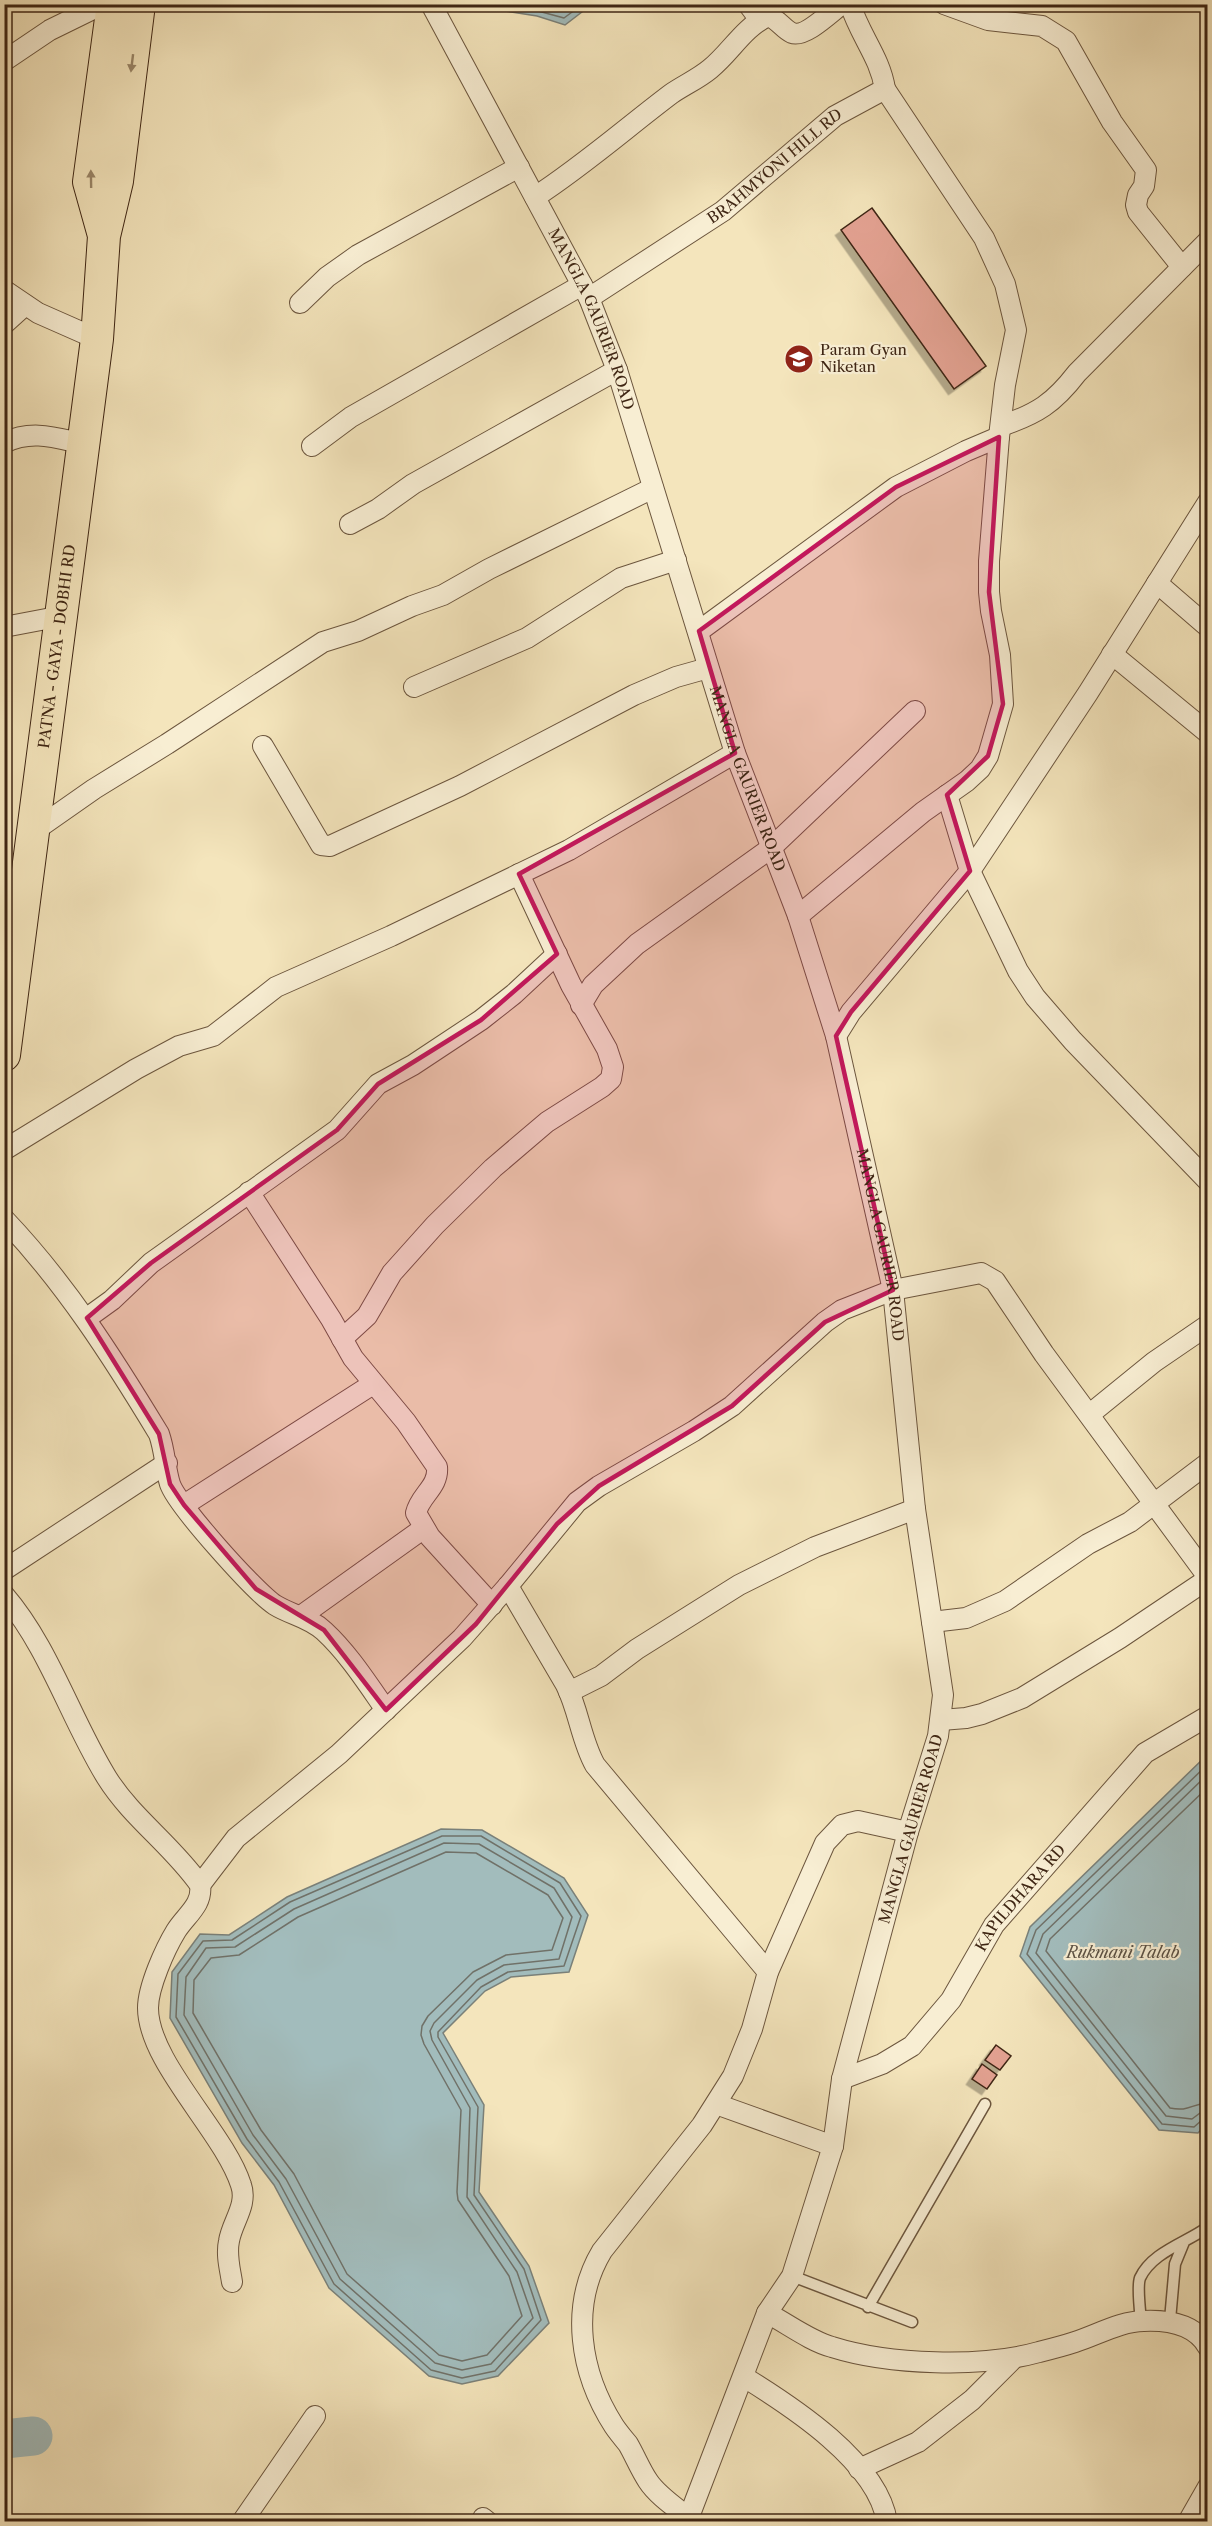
<svg xmlns="http://www.w3.org/2000/svg" width="1212" height="2526" viewBox="0 0 1212 2526" font-family="'Libre Caslon Text',serif">
<defs>
<filter id="shadow"><feDropShadow dx="-5.5" dy="5.5" stdDeviation="0" flood-color="#0004"/></filter>
</defs>
<rect width="100%" height="100%" fill="#f4e5bc"/>
<filter id="stains"><feTurbulence type="fractalNoise" baseFrequency=".00333" numOctaves="4"/><feColorMatrix values="0 0 0 0 .2 0 0 0 0 .09 0 0 0 0 .02 0 0 0 .5 -.17"/></filter>
<radialGradient id="worn" r=".72"><stop offset=".6" stop-color="#630" stop-opacity="0"/><stop offset="1" stop-color="#630" stop-opacity=".3"/></radialGradient>
<path fill="#a2bcbc" stroke="#7a8079" stroke-width="1.5" d="M482,5H591L565,25L537,16L486,8Z
M1207,1755V2123L1198,2133L1159,2130L1020,1956L1030,1927Z
M441,1829L482,1830L564,1878L588,1915L569,1972L511,1977L485,1991L443,2033L484,2105L479,2192L529,2266L549,2323L498,2376L462,2384L429,2376L329,2288L274,2185L242,2143L170,2018L172,1972L200,1934L229,1935L287,1897Z"/>
<g fill="none" stroke-linecap="round" stroke-linejoin="round">
<path stroke="#707168" stroke-width="1.5" d="M502,4L538,11L564,18L583,4
M1208,1764L1036,1930L1027,1954L1162,2124L1194,2127L1202,2120L1208,2119
M1208,1774L1043,1934L1036,1953L1166,2116L1192,2119L1200,2113L1208,2112
M1208,1787L1050,1939L1046,1951L1170,2108C1189,2112 1191,2104 1208,2103
M442,1836H481L560,1883L581,1916L564,1966L508,1972L481,1987L438,2032V2037L478,2107L474,2195L524,2269L541,2320L495,2371L462,2378L431,2370L334,2284L279,2182L247,2139L176,2017L178,1974L203,1941L232,1940L290,1902Z
M444,1843L479,1844L554,1888L572,1917L559,1959L504,1965L477,1980L434,2023L430,2031L432,2040L470,2108L467,2197L517,2272L533,2318L491,2364L462,2370L435,2363L340,2279L286,2179L253,2135L184,2015L186,1977L206,1948L235,1947L294,1909Z
M446,1852L476,1853L548,1895L563,1918L552,1950L506,1955L473,1972L428,2016L422,2026L421,2035L424,2044L461,2110L457,2192L458,2200L509,2276L522,2316L487,2355L462,2361L439,2355L347,2274L294,2174L261,2130L193,2013L194,1980L211,1958L239,1955L298,1917Z"/>
<path stroke="#a2bcbc" stroke-width="39" d="M4,2439L33,2436"/>
</g>
<path fill="#e3a292" stroke="#3f2614" stroke-width="1.5" filter="url(#shadow)" d="M872,208L986,366L954,389L841,230Z
M996,2045L1011,2056L1000,2070L985,2060Z
M982,2064L997,2075L987,2089L972,2079Z"/>
<g fill="none" stroke-linecap="round" stroke-linejoin="round">
<g stroke="#6c563e" stroke-width="13">
<path id="service" d="M792,2276L912,2322
M868,2307L985,2104
M1170,2320L1175,2264L1184,2242
M1141,2321C1140,2311 1137,2286 1140,2278C1152,2252 1186,2243 1208,2227"/>
</g>
<g stroke="#6c563e" stroke-width="22">
<g id="minor">
<path id="s1" d="M431,4L589,298L617,370L735,753L798,916L836,1036L893,1290L915,1509L943,1695L938,1736L908,1832L842,2079L833,2146L792,2276L767,2313L687,2522"/>
<path d="M748,4L760,20"/>
<path d="M944,4L988,20L1042,26L1066,41L1112,122L1146,170L1144,186L1138,195L1136,205L1138,212L1182,267"/>
<path d="M4,61L50,30L103,4"/>
<path d="M885,89L984,238L1005,284L1016,330L1005,385L999,437"/>
<path d="M535,197C583,166 626,128 671,94C684,85 698,79 710,69C731,52 743,28 768,16C778,19 783,29 792,33C805,38 831,12 842,4"/>
<path d="M4,290L38,313L97,339"/>
<path id="s2" d="M589,298L723,211L835,116L885,89C880,57 860,36 850,4"/>
<path d="M300,303L327,277L358,255L519,167"/>
<path d="M4,324L25,305"/>
<path d="M1001,426C1037,414 1054,403 1077,373L1208,241"/>
<path d="M4,443C32,429 56,438 84,444"/>
<path d="M312,446L351,417L582,285"/>
<path d="M350,524L378,509L413,484L617,370"/>
<path d="M1157,583L1208,627"/>
<path d="M4,627L62,616"/>
<path d="M699,631L896,487L966,451L999,437L989,561V592L991,611L1000,655L1003,704L988,756L980,769L967,781L923,812L798,916"/>
<path d="M1112,654L1208,733"/>
<path d="M414,687L527,638L621,578L676,560"/>
<path d="M263,746L321,845L330,846L460,786L634,695L676,677L708,668"/>
<path d="M947,795L970,871L1018,971L1035,997L1073,1041L1208,1181"/>
<path d="M34,831L94,789L167,744L323,642L358,631L412,606L443,595L489,569L653,488"/>
<path d="M581,1005L593,985L637,944L771,848L915,711"/>
<path d="M836,1036L851,1012L970,871L1088,693L1208,502"/>
<path d="M4,1150L136,1069L179,1046L213,1036L276,987L391,936L569,850L735,753"/>
<path d="M249,1192L331,1319L353,1358L406,1422L437,1467C439,1487 420,1495 416,1513L430,1537L492,1605"/>
<path d="M4,1219C66,1284 113,1358 159,1434C165,1451 165,1468 170,1484C177,1505 255,1592 275,1605C291,1615 309,1617 324,1631C348,1653 367,1683 386,1710"/>
<path d="M87,1318L112,1300L151,1263L337,1130L378,1084L413,1065L481,1020L514,994L557,954"/>
<path d="M342,1339L367,1316L392,1273L435,1225L493,1168L547,1122L602,1087L611,1079L613,1067L607,1049L571,985L519,874"/>
<path d="M1090,1414L1154,1362L1208,1325"/>
<path d="M184,1505L373,1384"/>
<path d="M4,1570L167,1463"/>
<path d="M508,1586L566,1685C579,1711 581,1740 595,1765L768,1972"/>
<path d="M4,1595C49,1647 71,1720 107,1778C132,1818 173,1846 200,1885C203,1905 186,1915 176,1931C165,1949 148,1987 148,2008C148,2062 224,2132 241,2185C248,2205 232,2222 229,2241C226,2255 230,2269 232,2282"/>
<path d="M301,1616L424,1528"/>
<path d="M932,1622L966,1618L1005,1601L1088,1544L1130,1522L1208,1463"/>
<path d="M569,1692L601,1676L637,1649L739,1585L815,1547L915,1509"/>
<path d="M941,1720L966,1718L982,1714L1022,1698L1120,1638L1208,1579"/>
<path d="M200,1885L236,1838L339,1754L462,1638L508,1586L577,1502L599,1486L694,1431L732,1406L825,1322L842,1310L893,1290L981,1273L995,1281L1044,1354L1208,1577"/>
<path id="s3" d="M842,2079L882,2064L912,2046L951,2000L994,1925L1145,1753L1208,1716"/>
<path d="M716,2104L833,2146"/>
<path d="M767,2313C788,2324 810,2341 832,2347C889,2365 982,2368 1039,2352C1051,2349 1063,2346 1075,2342C1097,2335 1121,2321 1144,2321C1168,2320 1195,2324 1208,2347"/>
<path d="M744,2377C791,2406 878,2462 887,2522"/>
<path d="M859,2469L918,2442L972,2400L1012,2360"/>
<path d="M483,2518L488,2522"/>
<path d="M689,2518C675,2507 657,2495 648,2481C640,2469 635,2456 628,2444C623,2438 618,2432 614,2426C580,2373 569,2306 602,2251L702,2125L733,2076L752,2029L768,1972L825,1843L842,1825L858,1821L908,1832"/>
<path d="M242,2522L315,2416"/>
<path d="M1188,2522L1208,2487"/>
</g>
</g>
<g stroke="#3f2614" stroke-width="34">
<g id="primary">
<path d="M103,232L89,182L113,4"/>
<path id="s4" d="M4,1055L97,339L104,236L117,181L139,4"/>
</g>
</g>
<use href="#service" stroke="#f8eed3" stroke-width="10"/>
<use href="#minor" stroke="#f8eed3" stroke-width="20"/>
<use href="#primary" stroke="#f4e5bc" stroke-width="32"/>
</g>
<defs><path id="oneway-solid" d="M-6-.8H1V-3.2L6.5 0L1 3.2V.8H-6Z" transform="scale(1.5)"/></defs>
<g fill="#9a8668">
<use href="#oneway-solid" transform="translate(132 63) rotate(97)"/>
<use href="#oneway-solid" transform="translate(91 179) rotate(-91)"/>
</g>
<path fill="#c2185b" fill-opacity="0.2" stroke="#c2185b" stroke-width="4.5" stroke-linejoin="round" d="M999,437L989,592L1003,704L988,756L947,795L970,871L851,1012L836,1036L893,1290L825,1322L732,1406L599,1486L557,1524L476,1624L386,1710L324,1630L256,1589L184,1505L170,1484L159,1434L87,1318L151,1263L337,1130L378,1084L481,1020L557,954L519,874L735,753L699,631L896,487Z"/>
<defs>
<g id="school-disc" transform="scale(1.5)"><circle r="9.5" fill="#8f2418" stroke="#f8eed3"/><path d="M0-5L7-2L0 1L-7-2ZM-4 1L0 2.5L4 1V4Q0 6-4 4Z" fill="#fff"/></g>
</defs>
<g fill-rule="evenodd">
<use href="#school-disc" x="799" y="359"/>
</g>
<g text-anchor="middle" stroke-width="4.5" stroke-linejoin="round" paint-order="stroke">
<g font-size="15" fill="#3f2614" stroke="#f8eed3">
<text dy="5" stroke="none"><textPath href="#s2" startOffset="228">BRAHMYONI HILL RD</textPath></text>
<text dy="5" stroke="none"><textPath href="#s1" startOffset="354">MANGLA GAURIER ROAD</textPath></text>
<text dy="5" stroke="none"><textPath href="#s4" startOffset="412">PATNA - GAYA - DOBHI RD</textPath></text>
<text dy="5" stroke="none"><textPath href="#s1" startOffset="840">MANGLA GAURIER ROAD</textPath></text>
<text dy="5" stroke="none"><textPath href="#s1" startOffset="1326">MANGLA GAURIER ROAD</textPath></text>
<text transform="translate(911 1829) rotate(-74)" y="5">MANGLA GAURIER ROAD</text>
<text dy="5" stroke="none"><textPath href="#s3" startOffset="262">KAPILDHARA RD</textPath></text>
</g>
<g font-size="15" fill="#3f2614" stroke="#f8eed3" text-anchor="start">
<text x="820" y="355">Param Gyan<tspan x="820" dy="17">Niketan</tspan></text>
</g>
<g font-size="16" font-style="italic" fill="#5d5346" stroke="#f8eed3">
<text x="1123" y="1958">Rukmani Talab</text>
</g>
</g>
<rect width="1212" height="2526" fill="none" stroke="#f4e5bc" stroke-width="24"/>
<rect x="6" y="6" width="1200" height="2514" fill="none" stroke="#3f2614" stroke-width="3"/>
<rect x="12" y="12" width="1188" height="2502" fill="none" stroke="#3f2614" stroke-width="1.5"/>
<rect width="100%" height="100%" filter="url(#stains)"/>
<rect width="100%" height="100%" fill="url(#worn)"/>
</svg>
